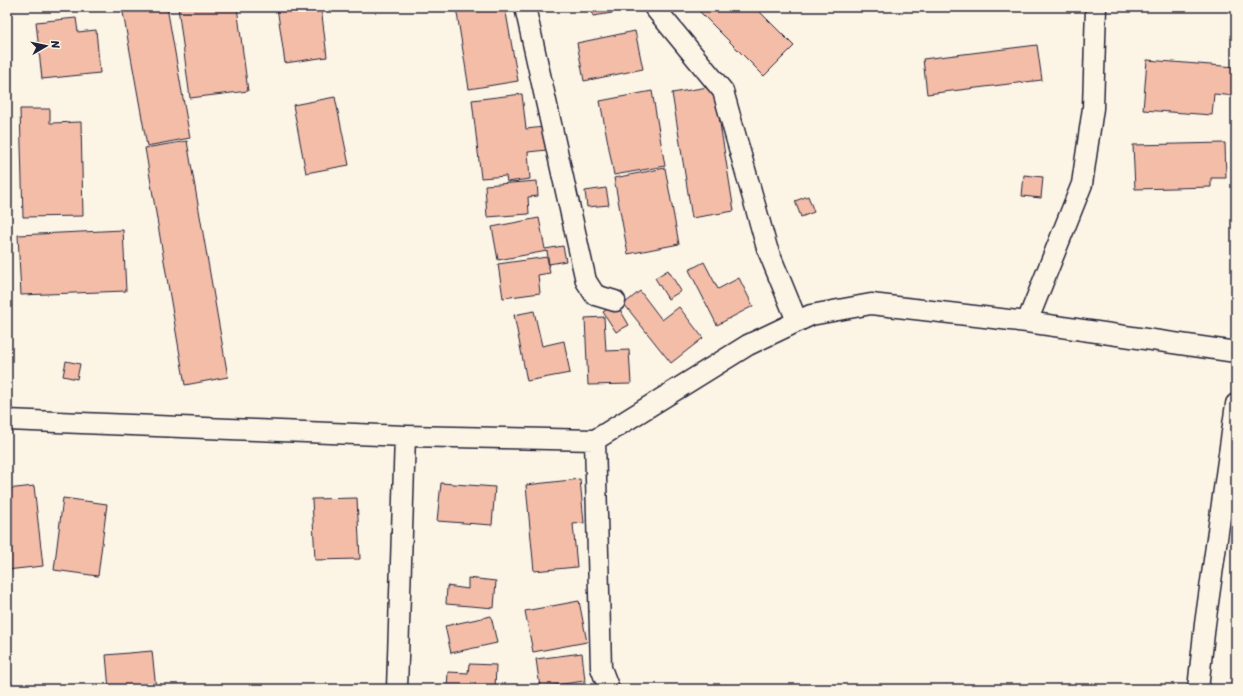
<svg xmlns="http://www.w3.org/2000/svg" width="1243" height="696" viewBox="0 0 1243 696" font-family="Sriracha,sans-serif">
<rect width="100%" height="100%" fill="#fcf5e5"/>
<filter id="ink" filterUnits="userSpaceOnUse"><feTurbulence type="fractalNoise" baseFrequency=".025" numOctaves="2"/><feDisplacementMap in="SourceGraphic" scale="8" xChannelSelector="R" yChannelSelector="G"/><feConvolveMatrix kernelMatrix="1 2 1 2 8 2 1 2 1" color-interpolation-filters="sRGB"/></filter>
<g filter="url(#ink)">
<path fill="#f4bda8" stroke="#22223b" d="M122,7H167L190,138L147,146Z
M178,7H237L248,91L190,98Z
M277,7H321L327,57L285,63Z
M456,7H505L518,81L469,89Z
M592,7H611L612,13L593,16Z
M695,7H755L794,46L764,76Z
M76,18L78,32L96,30L100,73L42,79L36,22Z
M635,31L643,69L584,81L577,43Z
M1037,45L1042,80L927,94L923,59Z
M1147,60L1236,67V96L1214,94L1212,115L1143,110Z
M714,86L734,211L692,218L672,93Z
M652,91L665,166L614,175L600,101Z
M522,94L526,129L544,127L547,150L528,152L530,179L507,182L506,176L481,178L472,100Z
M335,97L349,165L306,173L293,105Z
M20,109H50V123L81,122L83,216L23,217Z
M7,117H9L10,218H7Z
M187,141L228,377L185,385L145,148Z
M1225,143L1226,178H1211V187L1135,189L1133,145Z
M665,168L679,244L628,254L614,178Z
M1024,175L1043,177L1041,198L1022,196Z
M537,181L538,196L528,197L529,214L487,217L485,185Z
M606,188L609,205L587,207L585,191Z
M808,196L814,212L801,217L795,201Z
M539,218L545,249L563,246L566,261L549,264L547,251L498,260L492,227Z
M123,230L126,291L21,295L18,235Z
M547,257L550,273L538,275L540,293L503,298L498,264Z
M704,262L718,289L739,278L753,306L717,325L689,270Z
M668,270L681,291L668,299L655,278Z
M640,291L662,320L679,307L703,338L671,363L624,304Z
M616,303L629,325L616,332L603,312Z
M534,311L542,346L564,341L570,373L527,381L514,315Z
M604,317L606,351L629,350L631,384L588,385L585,318Z
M66,361L80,364L77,379L63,376Z
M580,479L584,523L573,524L577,567L534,571L526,485Z
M441,483L495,487L492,525L437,521Z
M34,486L43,566L7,570V489Z
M63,498L107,504L98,576L54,570Z
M357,498L360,559L315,560L312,499Z
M468,578L496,581L494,608L446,604L447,586L468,589Z
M579,601L587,642L533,652L525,611Z
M491,616L497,643L451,653L445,626Z
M152,651L156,689H109L106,655Z
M582,653L585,681L540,687L536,659Z
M469,664L496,665L495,689H447L448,672L468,673Z"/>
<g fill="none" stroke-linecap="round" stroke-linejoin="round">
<g stroke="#22223b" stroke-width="23">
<path id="minor" d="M525,7L586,281L595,295L615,301
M654,7L723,91L767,248L797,321
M1027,322L1082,184L1093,108L1096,7
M7,420L405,436L595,440L748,345L811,315L871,304L1027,322L1236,352
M595,440L601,668L609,689
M397,689L405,436
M1198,689L1205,624L1236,404"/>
</g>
<use href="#minor" stroke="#fcf5e5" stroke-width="20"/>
</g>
</g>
<rect width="1243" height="696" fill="none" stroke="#fcf5e5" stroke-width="24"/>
<rect x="12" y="12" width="1219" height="672" fill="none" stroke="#22223b" stroke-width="1.5" filter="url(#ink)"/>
<g transform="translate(46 46) rotate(81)" stroke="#fcf5e5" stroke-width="3" paint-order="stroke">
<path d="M0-3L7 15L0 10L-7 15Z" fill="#22223b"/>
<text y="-6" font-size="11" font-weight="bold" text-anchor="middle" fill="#22223b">N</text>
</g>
</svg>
